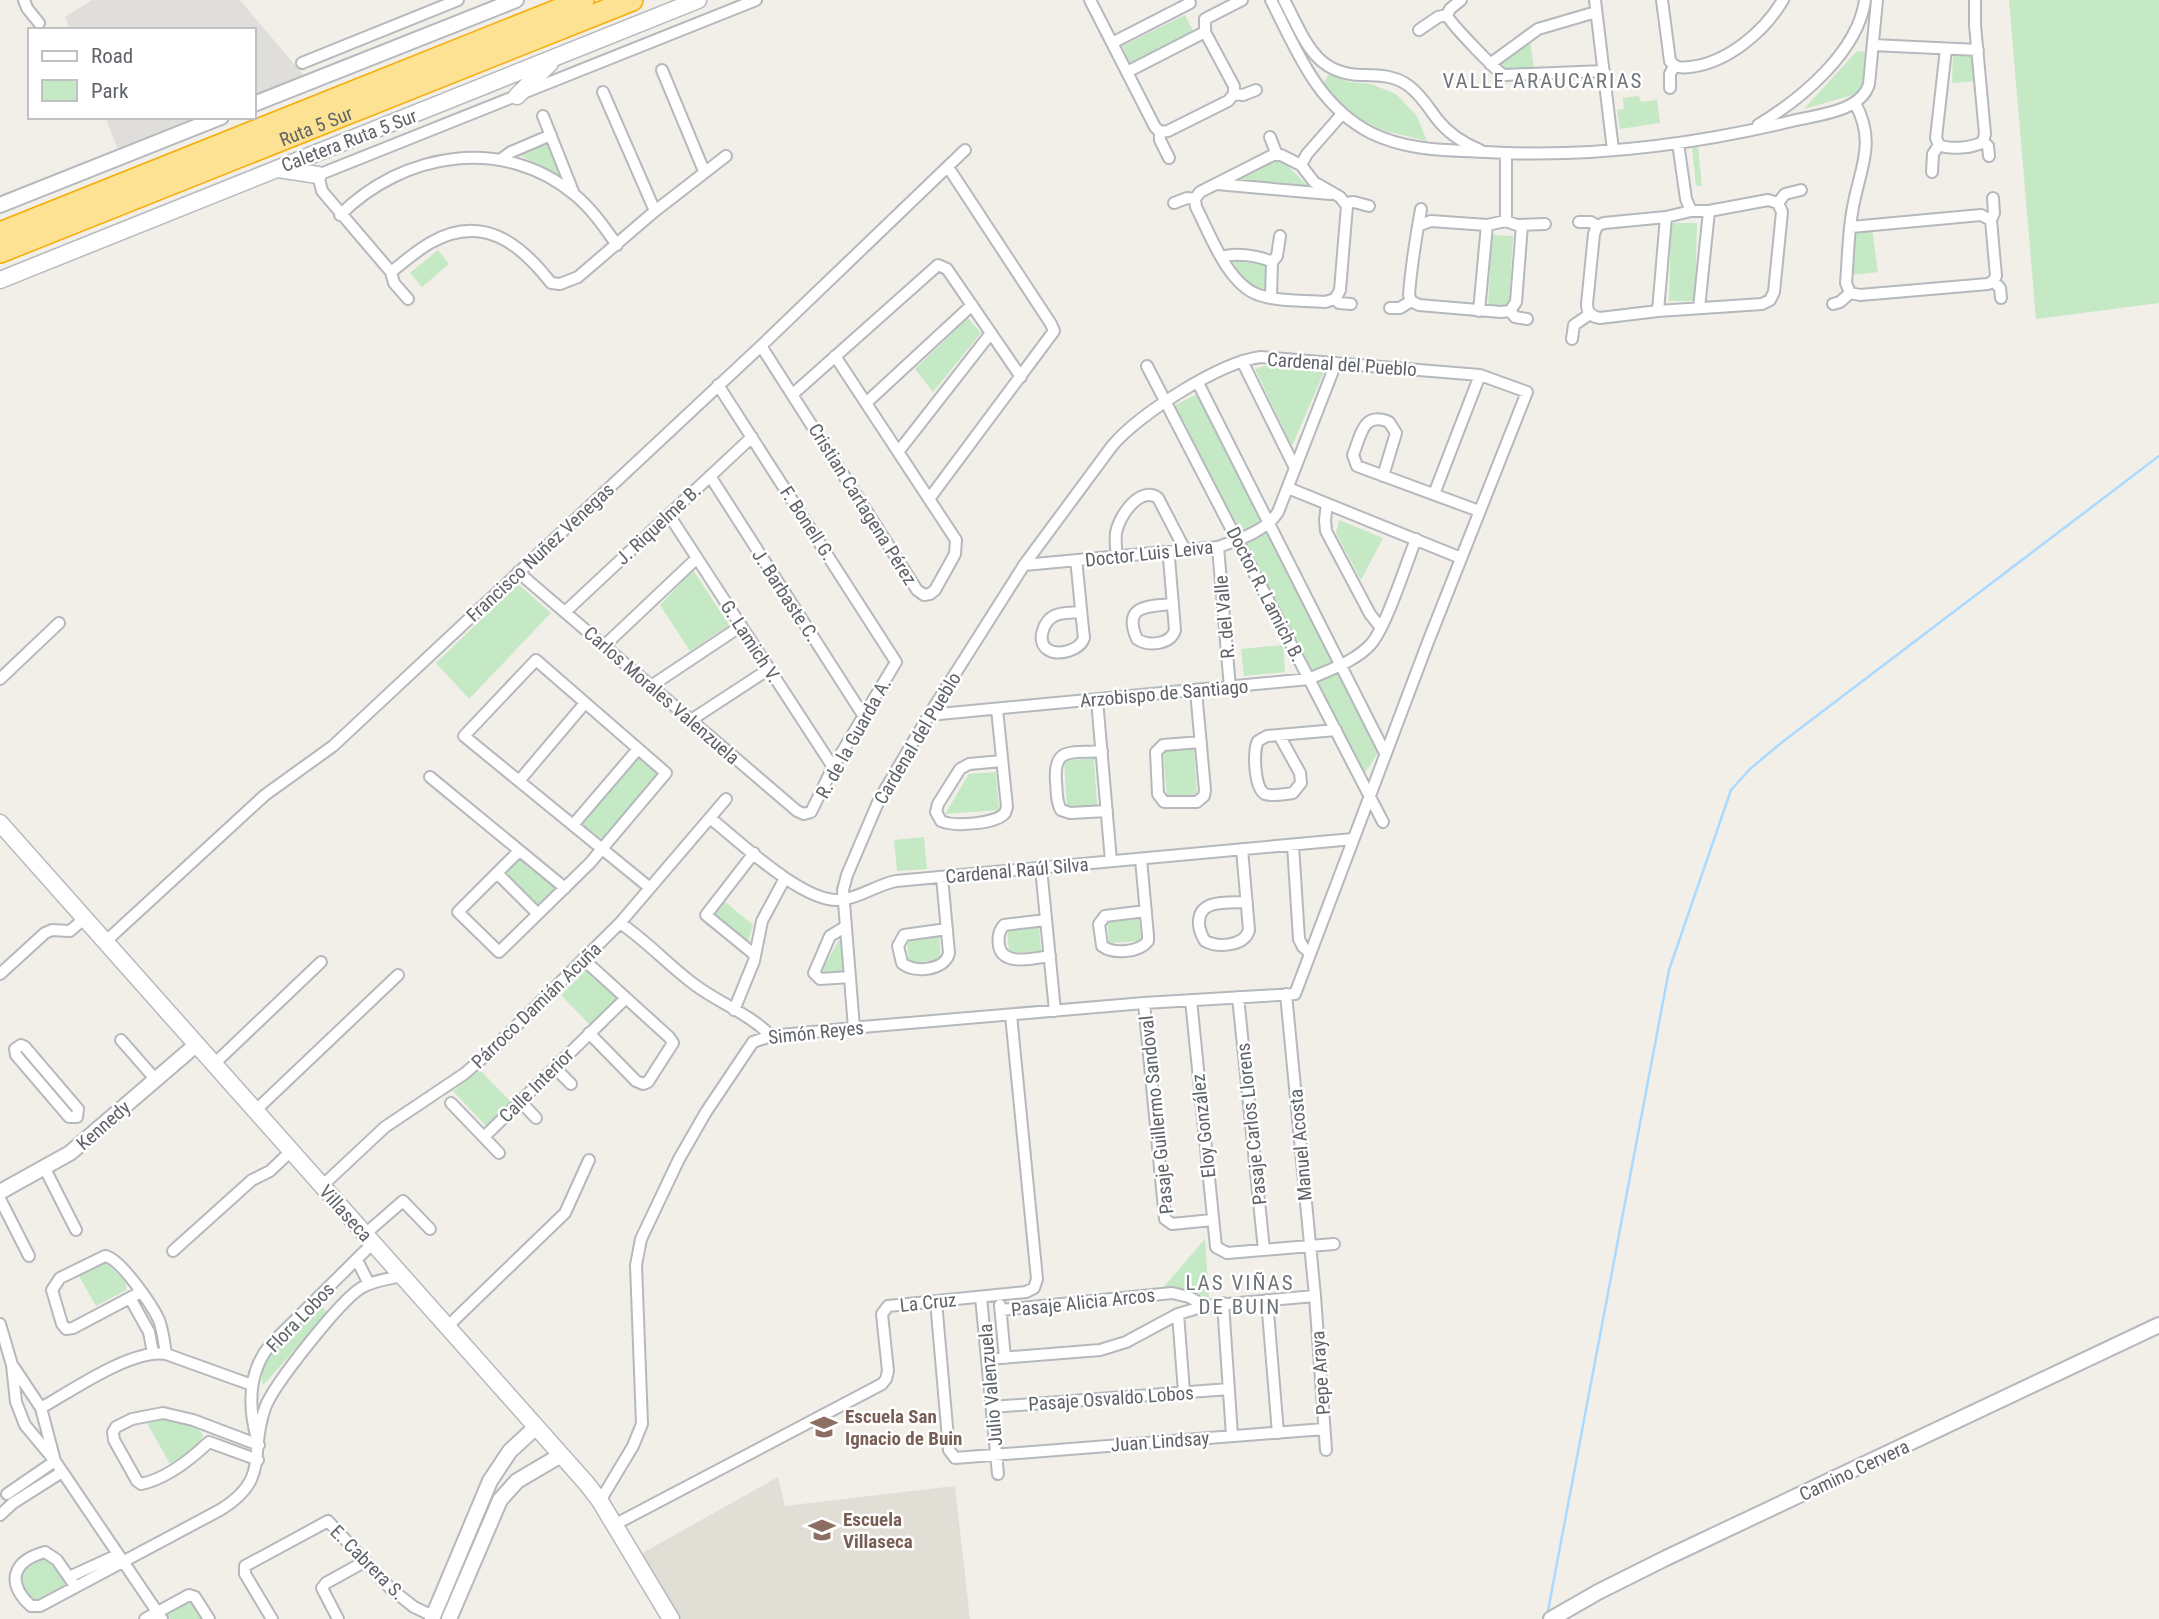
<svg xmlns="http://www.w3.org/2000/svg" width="2159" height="1619" viewBox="0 0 2159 1619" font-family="'Roboto Condensed',sans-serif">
<rect width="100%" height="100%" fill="#f1efe8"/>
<path fill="#e0deda" d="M92,0H240L305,77L254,97V30H70L65,17Z
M105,117H202L118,150Z"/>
<path fill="#e1ded6" d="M778,1477L785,1506L955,1486L970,1619H680L639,1555Z"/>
<path fill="#c5e8c5" d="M2009,0H2159V303L2036,319Z
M1185,15L1194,33L1131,65L1122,46Z
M1530,41L1534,67L1506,71L1499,65L1501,60Z
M1857,51L1865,52L1863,83L1856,94L1804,109Z
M1953,53L1975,54L1976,81L1952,83Z
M1328,75L1349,82L1371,84L1396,94L1417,116L1427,141L1381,130L1344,110L1322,86Z
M1639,96L1641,102L1657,100L1660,123L1620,129L1617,110L1624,109L1623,98Z
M548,140L563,177L516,153Z
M1692,147H1698L1702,186H1696Z
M1281,159L1310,188L1238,180L1267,162Z
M1671,223H1697L1695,301H1669Z
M1872,229L1878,272L1851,275L1856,231Z
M1492,235L1513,236L1509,307L1488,306Z
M438,250L449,264L422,287L410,273Z
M1233,261L1266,265V289C1248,287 1241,277 1233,261Z
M968,318L981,333L933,392L915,369Z
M1267,365L1324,372L1292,446L1255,369Z
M1197,394L1378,753L1365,773L1175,405Z
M1339,520L1383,538L1361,580L1336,533Z
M693,570L729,625L690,651L660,605Z
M518,584L551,613L469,699L436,663Z
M1283,645L1285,672L1244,676L1241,649Z
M1194,748L1197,795L1167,797L1163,750Z
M636,754L661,774L605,841L579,822Z
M1094,758L1097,805L1067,807L1064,761Z
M996,772L999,810L945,814L969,774Z
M924,837L927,869L897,871L894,840Z
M521,857L555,885L556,890L541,905H534L504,875V872L518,858Z
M722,899L753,925L748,942L712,912Z
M1139,916L1141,941L1109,943L1107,918Z
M1039,926L1041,951L1009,953L1007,929Z
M939,935L941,960L909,963L907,938Z
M839,940H842L845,972L823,973V968Z
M588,968L617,999L591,1026L561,995Z
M480,1070L511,1102L487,1127L453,1091Z
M1205,1239L1209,1298L1177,1288L1161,1290Z
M106,1262L126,1283V1290L96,1306L79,1276Z
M320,1304L328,1313L263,1385C254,1357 302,1322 320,1304Z
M163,1420L196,1426L203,1435L197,1447L170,1464L147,1423Z
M44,1556C54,1561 65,1576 65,1587L43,1601H33L20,1587V1574L27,1565Z
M190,1598L202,1619H170L166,1612Z"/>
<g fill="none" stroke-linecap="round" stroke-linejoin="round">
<path stroke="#aadaff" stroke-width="2.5" d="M1547,1616L1669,970L1731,790L1750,769L1781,743L2159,456"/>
<g stroke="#b5b8bc" stroke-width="14">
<path id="minor" d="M24,0L27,8L39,23
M1090,0L1155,127L1160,132V140L1169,158
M1271,0C1297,51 1317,105 1371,133C1408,151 1446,150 1486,152C1588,158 1692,145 1792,121C1816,115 1861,112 1869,84L1877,0
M1284,0C1304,37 1314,76 1364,75C1380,75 1396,76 1409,86C1421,95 1428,107 1437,119C1448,133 1463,143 1480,150
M1595,0L1613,150
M1662,0L1670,61C1675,68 1681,68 1690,67C1727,63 1764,32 1783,0
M1975,0V25L1985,134L1983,142L1988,146L1989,156
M1447,15C1449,22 1497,72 1504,75L1604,71
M1205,19V32L1234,86V94
M1205,19L1242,0
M1419,30L1438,17L1447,15L1450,9L1461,0
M1112,43L1190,3
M1873,45L1978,50
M302,63L458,0
M1490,64L1538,29L1596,12
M662,70L704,171
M1127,72L1205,32
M1670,88V74L1674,66
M603,92L655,211
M543,116L574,194
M1758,125C1801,99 1858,52 1865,0
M1160,132L1168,131L1228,101L1234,94L1243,95L1256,90
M1270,137L1277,155
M1678,143L1686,199L1691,211
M1939,145C1950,150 1972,148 1983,142
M1506,154V221
M500,160L511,152L551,135
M1301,165L1307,154L1342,114
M1932,172L1933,154L1939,145L1936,138L1946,49
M1217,184L1330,194
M1993,198L1994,213L1991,220L1996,276L1993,281
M1195,199L1200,192L1273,155H1281L1301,165L1314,182L1340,197L1347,206L1340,290L1335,299
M1195,199L1196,207C1210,234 1228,285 1259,295C1279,302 1304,300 1325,302L1335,299L1339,303L1351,304
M1174,203L1187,198L1195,199
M1345,203L1354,202L1369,206
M1778,203L1785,194L1801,190
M1421,209C1416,237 1411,266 1409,295L1411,301L1419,305L1501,312L1510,311L1516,302L1522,225
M340,215C403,152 504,135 575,195C592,209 604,227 617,245
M1579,222H1591L1597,226L1604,223L1666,217L1691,211H1709L1768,200L1778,203
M1420,225L1431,221L1487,225L1506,221L1517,225L1545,224
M1597,226L1594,234L1587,304C1587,312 1591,317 1600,318L1658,311L1762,304L1770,300L1774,292L1782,212L1778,203
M1851,227L1981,215L1991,220
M1222,257C1235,252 1260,256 1272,262
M391,272C404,262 416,251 430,243C482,213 520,243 551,283L560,284L578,277L655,211L726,156
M1993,281L2000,288L2001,298
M1850,293L1846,283C1848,260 1848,236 1852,213C1858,171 1878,145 1855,103
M1850,293L1860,295L1988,284L1993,281
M1271,297L1272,262L1277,256L1280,236
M408,299L394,283L391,272L322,191L318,175L756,0
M1833,304L1840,302L1850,293
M1390,308H1400L1411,301
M1699,308L1709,211
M1479,311L1487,225
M1510,311L1515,317L1527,319
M1658,311L1666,217
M1572,339L1574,325L1590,314
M761,346L917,590L924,595L930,594L935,590L955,554L956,540L835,356
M1242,361L1295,468
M1147,366L1383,822
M1198,383L1385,753
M793,394L938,265L947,269L1021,377
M866,403L972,305
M898,452L991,333
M710,476L863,715
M1383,476L1396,433L1389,422C1363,411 1361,435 1353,455L1357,466L1479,511
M1288,488L1461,558
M1434,494L1480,375
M929,499L1054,331L1051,324L948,167
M1327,504L1325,520L1326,531L1370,614L1381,628
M669,515L833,767
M1218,547L1230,688
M1168,552L1169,558L1175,630C1171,644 1149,647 1137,639C1122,605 1148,606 1173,604
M1117,556C1116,549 1115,541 1116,533C1119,516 1140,485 1158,498L1185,550
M1076,560C1079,586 1081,612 1084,638C1080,650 1058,657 1047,649C1036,641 1044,621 1054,616C1061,612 1073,613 1081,612
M1024,565L1218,547C1238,540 1266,531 1278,512L1336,363
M518,572L797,811L804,814L811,812L833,767L896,662L718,385
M565,612L752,437
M604,646L697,558
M0,679L59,623
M651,686L741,626
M1196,691L1205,790L1204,796L1197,802H1164L1158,794L1156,752L1163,745L1201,742
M1097,700L1111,861
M997,709L1007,807L1005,813C996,824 954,827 941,821L936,812L938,804L960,769L969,764L1002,761
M929,715L1309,679C1329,670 1356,661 1371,644C1386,627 1406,564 1416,539
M691,720L769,669
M1279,735L1300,773L1301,783L1293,793C1285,794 1272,797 1265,794C1254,788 1253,751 1258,741L1267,736L1336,730
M1102,751C1072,754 1053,745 1056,782C1057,792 1056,802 1061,810L1070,813L1107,811
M430,777L565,888
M519,781L585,703
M710,818C739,841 803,903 840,900C860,898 876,885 896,881L1353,839
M573,825L638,749
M1293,845L1299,939L1303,947L1310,953
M1242,849L1249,930C1245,946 1218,948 1205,941C1201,935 1200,932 1199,925C1197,898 1228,903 1247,902
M519,851L458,912L499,952L590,863L666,773L536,660L464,736L650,888
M754,853L706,915L755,955
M1141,859L1148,936V941C1139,953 1113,954 1102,946L1099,924L1105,916L1146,911
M1041,868L1055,1011
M497,873L538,914
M942,877L949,953C946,970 914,974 902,963L898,946L904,935L947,929
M1046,920L1004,925C998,932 998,938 999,946C1003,967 1035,958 1050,956
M620,923C647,941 668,965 695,985C719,1003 750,1014 771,1036
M845,927L830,936L814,973L820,979L850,977
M105,942L265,795L333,746L761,346L965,150
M583,959L669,1037L673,1043L648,1082L643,1084L636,1081L589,1033
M0,974L45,933L52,930L70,931L85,918
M1286,994L1315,1296L1326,1450
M1238,997L1264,1250
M1191,1000L1216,1247L1227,1253L1334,1244
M1144,1003L1165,1219L1172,1224L1212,1220
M734,1010L754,961L762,921L785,878
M121,1040L156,1080
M21,1045L25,1047L78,1109L77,1117H69L16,1055L15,1049Z
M214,1064L321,962
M555,1068L571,1084
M520,1101L536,1118
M451,1103L499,1153
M255,1111L398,975
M484,1137L626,998
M45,1169L76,1230
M322,1186L385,1127L464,1074L492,1050L620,923L726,799
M0,1199L29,1256
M365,1234L403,1201L430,1229
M173,1251L252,1180L270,1171L291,1151
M357,1260L369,1284
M141,1292L73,1328L66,1329L62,1324L52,1290L60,1278L105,1256C120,1258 152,1305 159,1320C163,1331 164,1342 166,1354
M981,1297L998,1474
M130,1298L149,1332L153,1353
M1267,1300L1278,1433
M936,1301L949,1450L955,1458L1324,1429
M1223,1303L1232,1436
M1000,1305L1005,1358
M1001,1310L1172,1293L1189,1297L1205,1306
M1178,1314L1184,1392
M0,1324L12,1365L16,1402L25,1425L55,1461L162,1619
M447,1327L565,1213L589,1160
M988,1359L1100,1350L1126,1342L1178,1314L1205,1306L1315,1296
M13,1366L41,1408L55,1461
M992,1407L1229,1389
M41,1408C73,1390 131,1349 166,1354L252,1385
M257,1439C248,1406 248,1372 270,1345L373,1243
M258,1460L209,1442C191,1459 166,1479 141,1484L137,1481L114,1440L113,1432L116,1427L132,1419L163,1413L193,1420L259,1445
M7,1494L55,1461
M600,1501L633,1446L642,1424L636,1265L641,1239L679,1159L706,1112L753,1042L771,1036L854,1028L862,1027L1144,1003L1295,994L1428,642L1527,392L1480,375L1261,357C1220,362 1139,414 1112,446L1024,565L929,715L879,800L847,875L843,890L854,1028
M0,1515L13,1503L62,1472
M614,1525L882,1384L886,1379L888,1371L882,1314L888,1306L1026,1292L1034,1288L1037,1279L1011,1015
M69,1577L117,1555
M75,1586L57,1560L45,1552C12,1561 6,1583 31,1606H40L220,1510C272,1478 248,1454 265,1408C273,1385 341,1300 361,1288C374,1280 389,1279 402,1276
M145,1619L189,1595L195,1597L209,1619
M272,1619L245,1574V1566L328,1521L391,1589L414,1607L433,1616
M338,1619L322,1588L326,1583L364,1562"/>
</g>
<g stroke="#b5b8bc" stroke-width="18">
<path id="tertiary" d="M254,104L516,0
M0,205L221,117
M0,1192L70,1153L197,1044
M432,1619L490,1481L510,1451L536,1427
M449,1619L500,1500L517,1481L561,1455
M1551,1619L1598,1592L1666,1558L2159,1325"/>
</g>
<g stroke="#b6babf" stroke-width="19">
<path id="secondary" d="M517,96L550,63
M278,169L318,175
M0,280L698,0
M0,823L587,1484L600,1501L671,1619"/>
</g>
<g stroke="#f9ab00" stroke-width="24">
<g id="motorway">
<path d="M0,233L583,0"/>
<path id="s1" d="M0,252L632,0"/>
</g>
</g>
<use href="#minor" stroke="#fff" stroke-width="10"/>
<use href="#tertiary" stroke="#fff" stroke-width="14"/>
<use href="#secondary" stroke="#fff" stroke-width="16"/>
<use href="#motorway" stroke="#fde293" stroke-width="21"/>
</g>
<defs>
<g id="school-bare" transform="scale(2.1)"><path d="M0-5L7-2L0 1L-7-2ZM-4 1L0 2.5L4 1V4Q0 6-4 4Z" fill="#8d6e63" stroke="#fff" stroke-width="2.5" paint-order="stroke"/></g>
</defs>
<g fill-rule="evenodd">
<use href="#school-bare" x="824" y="1427"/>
<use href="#school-bare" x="822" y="1530"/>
</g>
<g text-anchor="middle" stroke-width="5" stroke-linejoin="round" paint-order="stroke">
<g font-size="19" fill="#5f6368" stroke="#fff">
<text dy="7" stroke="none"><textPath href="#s1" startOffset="340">Ruta 5 Sur</textPath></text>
<text transform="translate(349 140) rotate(-21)" y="7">Caletera Ruta 5 Sur</text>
<text transform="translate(1342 364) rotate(4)" y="7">Cardenal del Pueblo</text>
<text transform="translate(863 504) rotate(58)" y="7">Cristian Cartagena Pérez</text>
<text transform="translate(808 523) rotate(57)" y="7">F. Bonell G.</text>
<text transform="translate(658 524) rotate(-43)" y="7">J. Riquelme B.</text>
<text transform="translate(540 552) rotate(-43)" y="7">Francisco Nuñez Venegas</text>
<text transform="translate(1149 553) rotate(-6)" y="7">Doctor Luis Leiva</text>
<text transform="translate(1266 594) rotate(63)" y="7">Doctor R. Lamich B.</text>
<text transform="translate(786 595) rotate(57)" y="7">J. Barbaste C.</text>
<text transform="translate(1224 617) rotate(-95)" y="7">R. del Valle</text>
<text transform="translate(751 641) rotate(57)" y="7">G. Lamich V.</text>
<text transform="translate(1164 693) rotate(-5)" y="7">Arzobispo de Santiago</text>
<text transform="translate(662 695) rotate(41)" y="7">Carlos Morales Valenzuela</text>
<text transform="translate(853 738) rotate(-61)" y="7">R. de la Guarda A.</text>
<text transform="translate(917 738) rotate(-59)" y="7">Cardenal del Pueblo</text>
<text transform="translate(1017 870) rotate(-5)" y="7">Cardenal Raúl Silva</text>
<text transform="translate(536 1005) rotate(-44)" y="7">Párroco Damián Acuña</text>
<text transform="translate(816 1032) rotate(-6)" y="7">Simón Reyes</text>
<text transform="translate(536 1085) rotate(-45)" y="7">Calle Interior</text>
<text transform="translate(1156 1115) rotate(-96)" y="7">Pasaje Guillermo Sandoval</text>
<text transform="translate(1251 1124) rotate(-96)" y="7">Pasaje Carlos Llorens</text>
<text transform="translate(103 1125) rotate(-41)" y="7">Kennedy</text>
<text transform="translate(1203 1126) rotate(-96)" y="7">Eloy González</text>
<text transform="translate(1300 1145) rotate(-95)" y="7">Manuel Acosta</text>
<text transform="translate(346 1213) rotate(48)" y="7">Villaseca</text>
<text transform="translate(928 1302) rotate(-6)" y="7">La Cruz</text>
<text transform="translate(1083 1302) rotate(-6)" y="7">Pasaje Alicia Arcos</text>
<text transform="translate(300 1317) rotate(-46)" y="7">Flora Lobos</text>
<text transform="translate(1320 1373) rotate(-94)" y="7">Pepe Araya</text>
<text transform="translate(990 1385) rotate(-95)" y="7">Julio Valenzuela</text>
<text transform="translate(1111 1398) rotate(-4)" y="7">Pasaje Osvaldo Lobos</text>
<text transform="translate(1160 1441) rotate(-4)" y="7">Juan Lindsay</text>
<text transform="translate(1854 1470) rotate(-25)" y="7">Camino Cervera</text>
<text transform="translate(368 1562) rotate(45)" y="7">E. Cabrera S.</text>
</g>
<g font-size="19" font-weight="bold" fill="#785e54" stroke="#fff" text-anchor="start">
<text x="845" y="1423">Escuela San<tspan x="845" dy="22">Ignacio de Buin</tspan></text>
<text x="843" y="1526">Escuela<tspan x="843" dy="22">Villaseca</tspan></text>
</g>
<g font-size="21" letter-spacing="2" fill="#70757a" stroke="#fff">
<text x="1543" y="88">VALLE ARAUCARIAS</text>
<text x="1240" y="1290">LAS VIÑAS<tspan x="1240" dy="24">DE BUIN</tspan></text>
</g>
</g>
<rect x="28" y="28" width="228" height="91" fill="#ffffff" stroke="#bfc1c3" stroke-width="2"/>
<rect x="42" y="51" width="35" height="10" fill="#ffffff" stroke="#bfc1c3" stroke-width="2"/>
<text x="91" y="63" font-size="21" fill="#5f6368">Road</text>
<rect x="42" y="80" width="35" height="21" fill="#c5e8c5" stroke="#bfc1c3" stroke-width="2"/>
<text x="91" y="98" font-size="21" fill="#5f6368">Park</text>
</svg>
